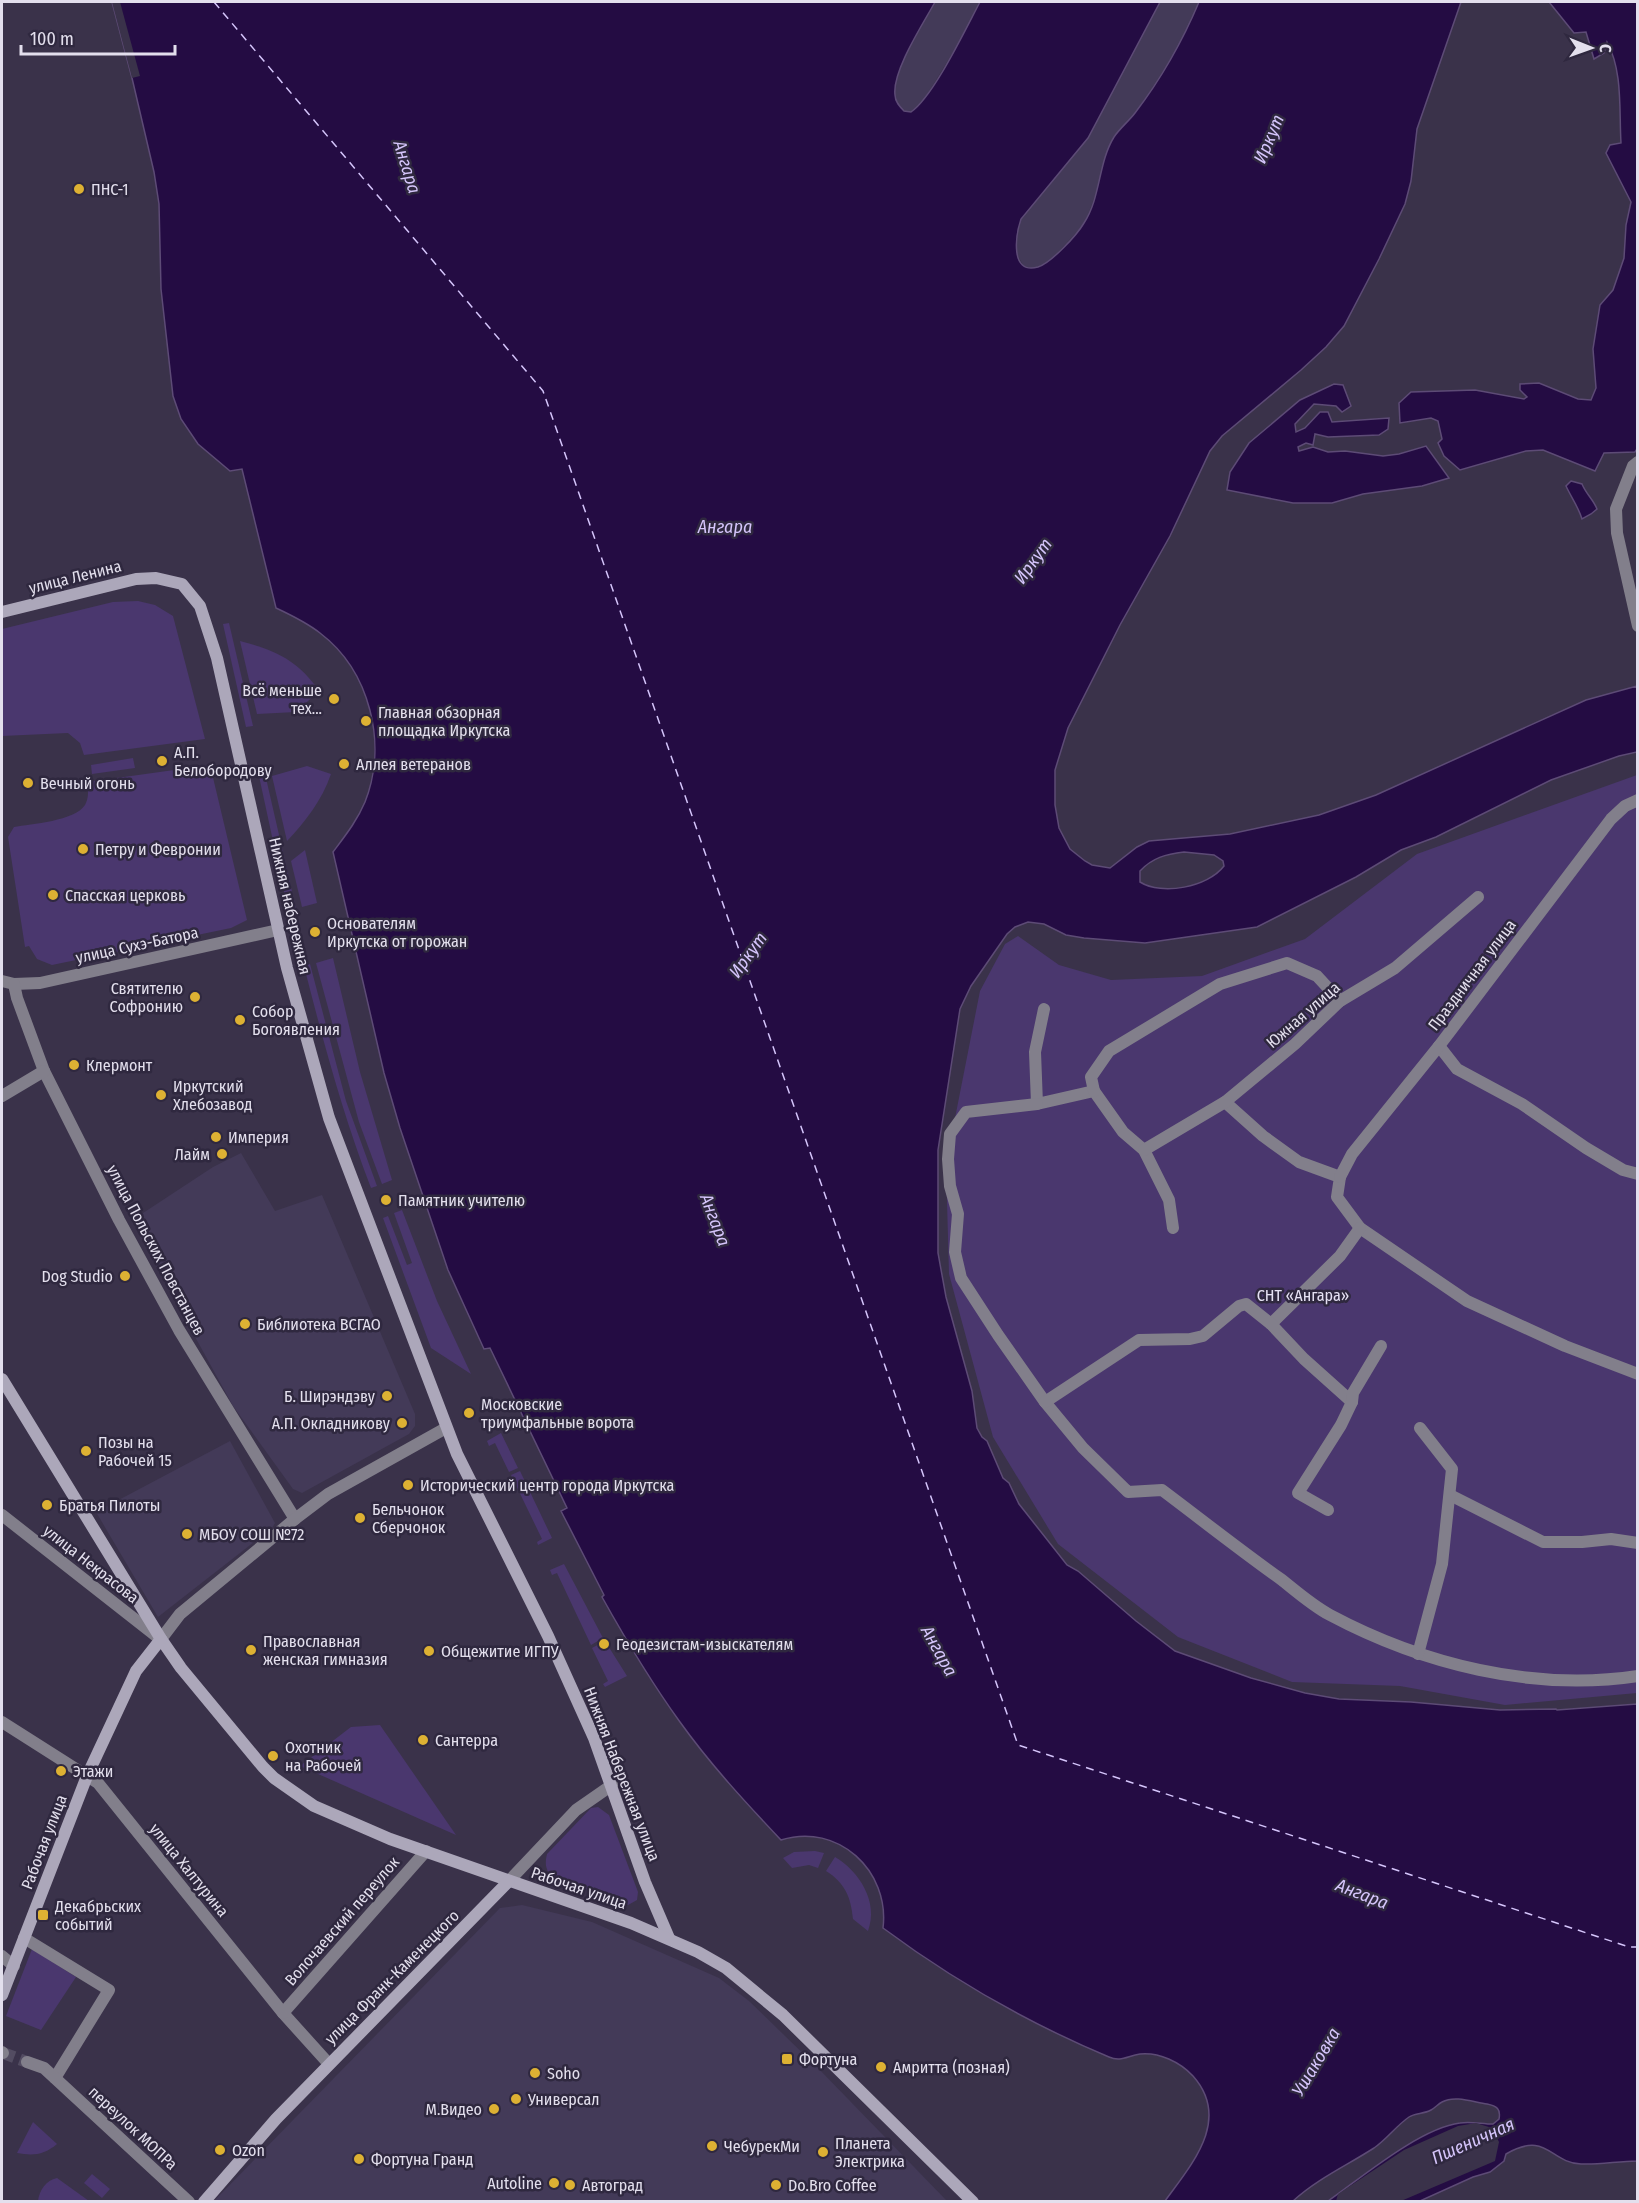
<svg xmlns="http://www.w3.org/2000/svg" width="1639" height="2203" font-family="'Fira Sans Condensed',sans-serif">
<rect width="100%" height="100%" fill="#3a324a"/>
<g fill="#433a58">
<polygon points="935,2 980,2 961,39 925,98 911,112 904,111 899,106 894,94 899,68"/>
<polygon points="1160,2 1199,2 1186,35 1136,113 1114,136 1103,164 1101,179 1085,223 1049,262 1038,267 1029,268 1023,265 1016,252 1017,231 1021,219 1088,138"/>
<polygon points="241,1153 275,1211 322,1195 415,1414 415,1426 409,1434 302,1493 293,1489 233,1406 137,1231 140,1215 213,1167"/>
<polygon points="230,1441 275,1523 272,1528 158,1617 96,1512"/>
<polygon points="522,1905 592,1922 719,1978 749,2001 817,2067 947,2201 214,2201 500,1908"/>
</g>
<g fill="#4a376e">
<polygon points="138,601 155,605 173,616 205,739 84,755 80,743 68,733 2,736 2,629 113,602"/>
<polygon points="229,623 253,726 246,727 223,624"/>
<path d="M240 641C275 650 298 660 319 691L296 712 257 714Z"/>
<polygon points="133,758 135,768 92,774 91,765"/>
<path d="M210 765 247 920 231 928 52 965 37 959 29 946 25 947 8 837 14 827C31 824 75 821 85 805 89 798 88 791 88 782Z"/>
<polygon points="263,765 296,909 290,910 297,937 286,901 257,767"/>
<path d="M307 766 331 774C322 800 306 821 287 841L272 776Z"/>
<polygon points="1637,775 1637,1693 1505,1705 1400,1686 1292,1682 1178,1637 1058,1544 993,1437 949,1274 946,1164 980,991 1005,944 1018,936 1059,965 1111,980 1202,976 1305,939 1417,854"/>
<polygon points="305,850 317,903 302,907 291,861"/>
<polygon points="333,958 360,1072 392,1180 382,1184 359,1122 316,963"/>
<path d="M310 964 346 1101 377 1186 371 1188C343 1115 323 1041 304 966Z"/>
<polygon points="402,1210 437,1301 471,1374 431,1348 383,1218 388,1216 407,1265 412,1263 394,1213"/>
<polygon points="501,1433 518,1468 509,1472 495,1443 489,1446 487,1441"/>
<polygon points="520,1471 552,1538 538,1545 537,1542 542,1539 511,1475"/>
<polygon points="564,1564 603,1638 591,1645 557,1573 552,1575 550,1570"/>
<polygon points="605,1641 627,1676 605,1687 603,1684 608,1681 592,1648"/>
<polygon points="380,1725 456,1835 300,1766 351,1727"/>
<path d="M598 1807 609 1815 638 1892 637 1900 628 1905 551 1876C545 1869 545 1862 547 1854L591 1808Z"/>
<polygon points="815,1851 824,1853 818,1868 809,1865 792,1868 783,1858 794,1852"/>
<path d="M835 1857C859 1871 879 1902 868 1931L853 1919C851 1897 845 1883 826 1871Z"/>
<polygon points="32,1949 76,1977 41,2030 6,2016"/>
<path d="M33 2122 57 2144C44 2155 33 2156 17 2153Z"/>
<polygon points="92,2174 110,2189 102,2198 84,2183"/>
<path d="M57 2178 89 2201H38C39 2191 46 2180 57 2178Z"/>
</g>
<g fill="#240c43" stroke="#5d4b76" stroke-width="1.5" fill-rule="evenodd">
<path d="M112 2H935C923 24 892 71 895 95 895 102 900 107 904 111L911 112C934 96 966 28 980 2H1160L1088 138 1021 219C1016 234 1009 275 1038 267 1051 263 1077 235 1084 223 1101 197 1098 163 1114 137 1120 128 1129 121 1135 113 1161 79 1183 40 1199 2H1461L1417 129 1411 181 1405 204 1379 259 1344 326 1326 347 1301 370 1222 436 1210 451 1170 536 1120 625 1068 728 1055 770V805L1059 828 1070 849 1085 861 1092 865 1110 868 1137 847 1149 841 1230 834 1319 815 1376 795 1586 700 1637 686V752L1619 756 1551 780 1436 837 1401 850 1356 877 1257 927 1145 943 1084 938 1066 935 1044 924 1028 922 1015 927 1007 934 971 986 960 1009 938 1150V1253L946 1297 972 1391 977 1428 982 1437 987 1441 1003 1478 1009 1483 1019 1504 1067 1565 1078 1571 1136 1621 1175 1651 1251 1678 1305 1693 1339 1699 1411 1702 1500 1710 1556 1709 1557 1710 1637 1704V2161C1619 2161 1599 2165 1581 2164 1550 2163 1547 2130 1506 2154L1504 2161 1490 2172 1473 2177 1420 2201H1328C1361 2178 1420 2128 1460 2123 1470 2121 1482 2124 1493 2124L1499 2119C1501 2109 1497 2106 1487 2104 1473 2102 1455 2095 1442 2102 1438 2104 1435 2108 1431 2110 1424 2114 1415 2113 1409 2117 1396 2126 1387 2139 1374 2148 1346 2166 1317 2179 1293 2201H1165C1191 2165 1232 2120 1193 2076 1180 2062 1159 2052 1140 2054 1127 2056 1121 2062 1109 2057 1028 2023 953 1980 883 1928 890 1871 838 1822 781 1840 746 1803 710 1764 680 1722 651 1682 626 1640 602 1597L604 1595 561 1511 567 1508 490 1348 484 1349 448 1270 400 1128 384 1073 333 852C345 836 357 821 365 802 388 744 370 671 320 633 306 622 291 615 276 608L242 469 230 471 198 444 181 419 173 396 161 289 159 204 154 172 132 78ZM1184 852 1214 855 1223 861 1224 866C1208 887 1162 896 1140 882V871C1152 858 1166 854 1184 852Z"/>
<path d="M1549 2H1637V449L1635 452 1604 453 1595 471 1543 450 1526 451 1460 470 1444 456 1438 443 1442 439 1438 421 1431 418 1400 423 1399 403 1411 392 1475 390 1524 399 1527 397 1520 390V384L1539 383 1578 399 1591 400 1596 388 1593 349 1600 305 1613 290 1624 258 1626 225 1631 202 1606 153 1610 145 1621 143C1619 110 1623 71 1607 42L1604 53 1594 59 1586 32 1574 33Z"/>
<polygon points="1334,384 1343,385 1351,406 1342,412 1336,406 1314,404 1295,424 1296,432 1305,428 1320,412 1328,412 1332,422 1389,418 1388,429 1379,435 1328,437 1315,434 1313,445 1306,443 1298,447 1299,451 1313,447 1328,452 1345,451 1383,456 1399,454 1426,446 1449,478 1422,486 1363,494 1332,503 1293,503 1227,490 1230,472 1249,443 1300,400"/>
<path d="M1571 481 1582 484C1586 494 1593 499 1597 509L1591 514 1582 519C1578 506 1571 497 1566 486Z"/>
</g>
<g fill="#3a324a">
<polygon points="112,2 120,2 140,76 132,78"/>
<polygon points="1476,2123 1492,2128 1499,2142 1495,2161 1401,2201 1336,2201 1338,2194 1404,2150 1458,2126"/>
</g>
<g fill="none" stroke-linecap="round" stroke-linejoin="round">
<polyline stroke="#d5c5fb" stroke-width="1.5" stroke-dasharray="8 6" stroke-linecap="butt" points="214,2 543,391 1018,1745 1629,1947 1638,1947"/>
<polyline stroke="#534c62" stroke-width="12" stroke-dasharray="12 6" stroke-linecap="butt" points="3,2053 27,2062"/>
<g stroke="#827f8b" stroke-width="12">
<polyline points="1638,462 1633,466 1616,509 1617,533 1638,626"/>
<polyline points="2,981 14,984 40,983 278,930"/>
<polyline points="14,984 17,998 44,1071 119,1220 179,1330 295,1519"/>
<polyline points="1044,1009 1035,1052 1037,1104 1094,1091 1123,1132 1144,1150 1169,1200 1173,1228"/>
<polyline points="1439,1046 1457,1069 1522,1104 1586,1148 1623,1170 1638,1174"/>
<polyline points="1094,1091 1091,1077 1109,1051 1220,984 1287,963 1317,976 1340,1001"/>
<polyline points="2,1096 44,1071"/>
<polyline points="1225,1102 1263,1136 1299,1162 1340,1177 1337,1197 1360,1228 1467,1301 1565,1346 1638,1374"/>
<path d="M1037 1104 966 1112 950 1134 948 1159 950 1186 958 1214 955 1252 961 1278 998 1335 1045 1402 1083 1448 1128 1492 1162 1490C1202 1520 1241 1551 1282 1580 1297 1592 1313 1606 1330 1615 1422 1664 1533 1692 1638 1676"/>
<polyline points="1144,1150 1225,1102 1295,1044 1340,1001 1395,968 1478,897"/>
<polyline points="1340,1177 1352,1154 1439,1046 1611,819 1625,806 1638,800"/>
<polyline points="1271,1324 1340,1256 1360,1228"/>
<polyline points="1045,1402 1139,1340 1190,1339 1203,1336 1239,1306 1246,1304 1271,1324 1304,1359 1352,1402"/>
<polyline points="1450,1495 1543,1542 1582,1542 1611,1539 1638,1543"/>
<polyline points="1328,1510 1298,1493 1341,1425 1352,1402 1353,1393 1381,1346"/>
<polyline points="2,1515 160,1639"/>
<polyline points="1418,1654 1442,1564 1452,1469 1420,1428"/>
<polyline points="2,1722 98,1783 283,2013 329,2064"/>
<polyline points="509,1881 576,1810 612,1785"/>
<polyline points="24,1938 109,1990 55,2078"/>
<polyline points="283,2013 426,1851"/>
<polyline points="2,2052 3,2053"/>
<polyline points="27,2062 44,2068 189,2202"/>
</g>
<g stroke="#827f8b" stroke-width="12">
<polyline points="161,1639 180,1614 295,1519 328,1494 446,1428"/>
<polyline points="2,1956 14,1966"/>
</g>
<g stroke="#aca7ba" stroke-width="12">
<polyline points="2,612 136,579 156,578 182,584 200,606 217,658 287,968 329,1118 457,1454 548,1636 594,1738 645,1882 669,1938"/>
<polyline points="2,1379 161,1639 181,1668 263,1767 274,1778 314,1806 390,1839 631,1923 698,1952 726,1968 783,2015 973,2202"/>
<polyline points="2,1995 87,1776 136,1671 161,1639"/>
<polyline points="204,2202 276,2119 509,1881"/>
</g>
</g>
<g fill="#ddb133" stroke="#2f283f" stroke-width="2">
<circle cx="79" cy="189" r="6"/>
<circle cx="334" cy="699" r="6"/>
<circle cx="366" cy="721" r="6"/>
<circle cx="162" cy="761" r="6"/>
<circle cx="344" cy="764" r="6"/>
<circle cx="28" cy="783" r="6"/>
<circle cx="83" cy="849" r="6"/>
<circle cx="53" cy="895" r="6"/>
<circle cx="315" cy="932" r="6"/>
<circle cx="195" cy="997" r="6"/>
<circle cx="240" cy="1020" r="6"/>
<circle cx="74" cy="1065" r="6"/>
<circle cx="161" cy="1095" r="6"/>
<circle cx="216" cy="1137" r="6"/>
<circle cx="222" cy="1154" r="6"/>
<circle cx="386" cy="1200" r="6"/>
<circle cx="125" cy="1276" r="6"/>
<circle cx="245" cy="1324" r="6"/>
<circle cx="387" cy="1396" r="6"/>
<circle cx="469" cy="1413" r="6"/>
<circle cx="402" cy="1423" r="6"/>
<circle cx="86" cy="1451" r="6"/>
<circle cx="408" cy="1485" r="6"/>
<circle cx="47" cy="1505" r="6"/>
<circle cx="360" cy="1518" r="6"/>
<circle cx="187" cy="1534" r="6"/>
<circle cx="604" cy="1644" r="6"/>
<circle cx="251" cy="1650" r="6"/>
<circle cx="429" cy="1651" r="6"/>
<circle cx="423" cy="1740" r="6"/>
<circle cx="273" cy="1756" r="6"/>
<circle cx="61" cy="1771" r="6"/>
<rect x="37" y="1909" width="12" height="12" rx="3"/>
<rect x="781" y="2053" width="12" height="12" rx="3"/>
<circle cx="881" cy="2067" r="6"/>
<circle cx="535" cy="2073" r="6"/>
<circle cx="516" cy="2099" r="6"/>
<circle cx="494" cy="2109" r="6"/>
<circle cx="712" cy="2146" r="6"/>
<circle cx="220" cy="2150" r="6"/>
<circle cx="823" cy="2152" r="6"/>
<circle cx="359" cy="2159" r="6"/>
<circle cx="554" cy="2183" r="6"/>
<circle cx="570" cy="2185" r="6"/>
<circle cx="776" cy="2185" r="6"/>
</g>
<g text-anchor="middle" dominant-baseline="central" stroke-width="5" stroke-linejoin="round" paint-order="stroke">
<g font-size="16" fill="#e3dfed" stroke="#2f283f" text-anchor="start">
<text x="91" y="189">ПНС-1</text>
<text x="322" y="690" text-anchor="end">Всё меньше<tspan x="322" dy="18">тех...</tspan></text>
<text x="378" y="712">Главная обзорная<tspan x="378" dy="18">площадка Иркутска</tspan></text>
<text x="174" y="752">А.П.<tspan x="174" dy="18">Белобородову</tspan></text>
<text x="356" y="764">Аллея ветеранов</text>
<text x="40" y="783">Вечный огонь</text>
<text x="95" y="849">Петру и Февронии</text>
<text x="65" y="895">Спасская церковь</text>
<text x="327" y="923">Основателям<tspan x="327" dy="18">Иркутска от горожан</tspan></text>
<text x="183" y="988" text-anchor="end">Святителю<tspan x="183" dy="18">Софронию</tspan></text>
<text x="252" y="1011">Собор<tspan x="252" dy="18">Богоявления</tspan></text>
<text x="86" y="1065">Клермонт</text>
<text x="173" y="1086">Иркутский<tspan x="173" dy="18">Хлебозавод</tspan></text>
<text x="228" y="1137">Империя</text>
<text x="210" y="1154" text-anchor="end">Лайм</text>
<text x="398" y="1200">Памятник учителю</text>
<text x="113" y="1276" text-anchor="end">Dog Studio</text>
<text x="257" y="1324">Библиотека ВСГАО</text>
<text x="375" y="1396" text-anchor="end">Б. Ширэндэву</text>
<text x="481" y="1404">Московские<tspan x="481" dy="18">триумфальные ворота</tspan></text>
<text x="390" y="1423" text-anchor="end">А.П. Окладникову</text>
<text x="98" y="1442">Позы на<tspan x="98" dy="18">Рабочей 15</tspan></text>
<text x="420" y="1485">Исторический центр города Иркутска</text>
<text x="59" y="1505">Братья Пилоты</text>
<text x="372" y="1509">Бельчонок<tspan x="372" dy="18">Сберчонок</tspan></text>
<text x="199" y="1534">МБОУ СОШ №72</text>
<text x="263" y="1641">Православная<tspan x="263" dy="18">женская гимназия</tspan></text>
<text x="616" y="1644">Геодезистам-изыскателям</text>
<text x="441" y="1651">Общежитие ИГПУ</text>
<text x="435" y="1740">Сантерра</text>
<text x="285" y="1747">Охотник<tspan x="285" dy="18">на Рабочей</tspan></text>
<text x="73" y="1771">Этажи</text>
<text x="55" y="1906">Декабрьских<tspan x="55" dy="18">событий</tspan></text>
<text x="799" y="2059">Фортуна</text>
<text x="893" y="2067">Амритта (позная)</text>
<text x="547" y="2073">Soho</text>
<text x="528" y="2099">Универсал</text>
<text x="482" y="2109" text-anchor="end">М.Видео</text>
<text x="835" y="2143">Планета<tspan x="835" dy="18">Электрика</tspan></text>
<text x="724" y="2146">ЧебурекМи</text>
<text x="232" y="2150">Ozon</text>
<text x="371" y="2159">Фортуна Гранд</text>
<text x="542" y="2183" text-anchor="end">Autoline</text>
<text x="582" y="2185">Автоград</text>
<text x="788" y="2185">Do.Bro Coffee</text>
</g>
<g font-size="16" fill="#e3dfed" stroke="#2f283f">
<text transform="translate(75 577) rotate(-14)">улица Ленина</text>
<text transform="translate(290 906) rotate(77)">Нижняя набережная</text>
<text transform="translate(137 945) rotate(-12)">улица Сухэ-Батора</text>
<text transform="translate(1472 975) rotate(-53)">Праздничная улица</text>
<text transform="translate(1303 1015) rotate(-41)">Южная улица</text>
<text transform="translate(156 1250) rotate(62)">улица Польских Повстанцев</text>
<text transform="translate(91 1564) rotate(38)">улица Некрасова</text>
<text transform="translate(622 1774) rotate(69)">Нижняя Набережная улица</text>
<text transform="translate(44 1842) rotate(-69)">Рабочая улица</text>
<text transform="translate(189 1870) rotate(51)">улица Халтурина</text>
<text transform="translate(579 1888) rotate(19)">Рабочая улица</text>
<text transform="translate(342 1921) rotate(-49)">Волочаевский переулок</text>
<text transform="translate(392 1977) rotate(-45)">улица Франк-Каменецкого</text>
<text transform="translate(133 2128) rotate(43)">переулок МОПРа</text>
</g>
<g font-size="16" fill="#e6e1f4" stroke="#2f283f">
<text x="1303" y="1295">СНТ «Ангара»</text>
</g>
<g font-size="18" font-style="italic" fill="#d5c5fb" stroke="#2f283f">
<text transform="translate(1269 139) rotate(-67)">Иркут</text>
<text transform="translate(407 167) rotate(73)">Ангара</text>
<text x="725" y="527">Ангара</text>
<text transform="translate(1033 561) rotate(-54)">Иркут</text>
<text transform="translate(748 955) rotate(-54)">Иркут</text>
<text transform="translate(715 1220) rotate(69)">Ангара</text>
<text transform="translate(939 1651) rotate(61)">Ангара</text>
<text transform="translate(1362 1894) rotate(21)">Ангара</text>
<text transform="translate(1316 2062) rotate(-59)">Ушаковка</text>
<text transform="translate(1473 2141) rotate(-24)">Пшеничная</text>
</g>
</g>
<rect width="1639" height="2203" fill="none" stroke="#e3dfed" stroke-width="6"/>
<g transform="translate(1591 48) rotate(91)" stroke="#2f283f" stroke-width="4.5" paint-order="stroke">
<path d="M0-4.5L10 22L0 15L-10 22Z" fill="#e3dfed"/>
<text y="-9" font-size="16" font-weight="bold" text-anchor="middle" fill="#e3dfed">С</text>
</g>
<path d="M21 45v9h154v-9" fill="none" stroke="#e3dfed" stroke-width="3"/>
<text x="30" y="45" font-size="18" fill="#e3dfed" stroke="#2f283f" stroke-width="4.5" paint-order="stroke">100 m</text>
</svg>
